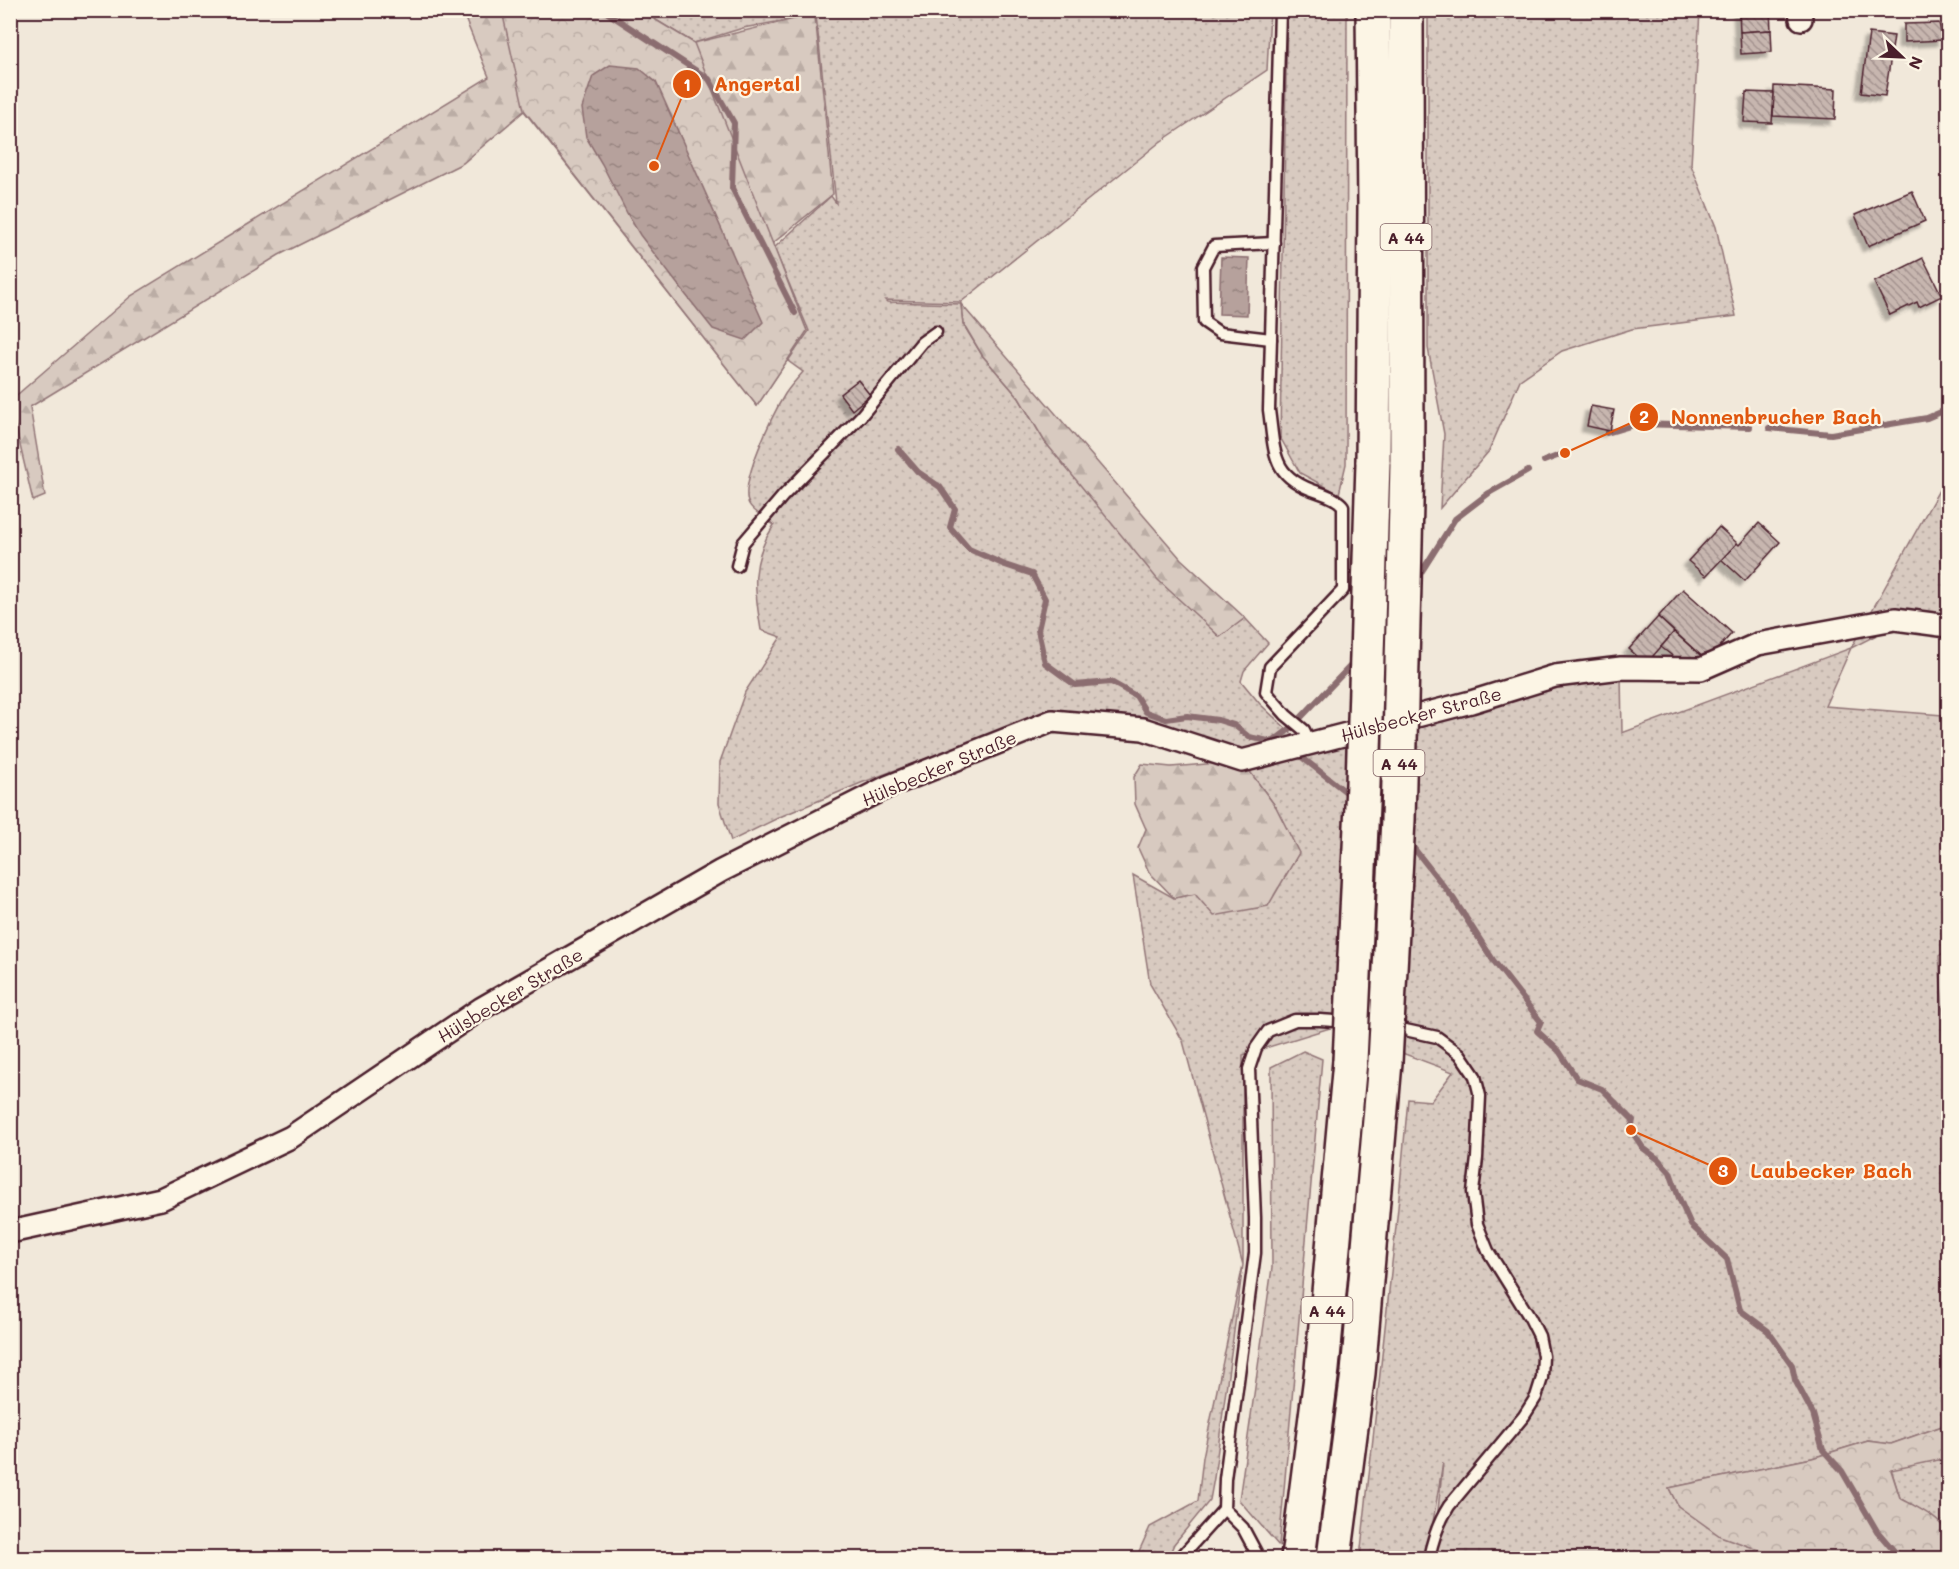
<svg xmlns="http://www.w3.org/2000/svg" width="1959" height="1569" font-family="Mali,sans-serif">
<defs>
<pattern id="grass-dots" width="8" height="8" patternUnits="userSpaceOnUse" patternTransform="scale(1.5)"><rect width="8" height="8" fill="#d8cac0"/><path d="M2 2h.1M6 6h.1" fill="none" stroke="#bbada5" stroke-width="1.8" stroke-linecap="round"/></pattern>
<pattern id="forest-firs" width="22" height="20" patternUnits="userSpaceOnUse" patternTransform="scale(1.5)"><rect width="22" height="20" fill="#d8cac0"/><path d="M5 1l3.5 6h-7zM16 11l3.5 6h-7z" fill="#bbada5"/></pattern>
<pattern id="park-crowns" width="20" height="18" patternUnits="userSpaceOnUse" patternTransform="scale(1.5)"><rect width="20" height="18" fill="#d8cac0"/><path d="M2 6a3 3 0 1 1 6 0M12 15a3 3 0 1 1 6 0" fill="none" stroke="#bbada5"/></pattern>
<pattern id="water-ripples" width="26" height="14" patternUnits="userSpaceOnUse" patternTransform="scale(1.5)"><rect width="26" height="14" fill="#b6a19c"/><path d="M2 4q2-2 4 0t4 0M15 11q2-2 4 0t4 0" fill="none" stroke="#96837f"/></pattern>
<pattern id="building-back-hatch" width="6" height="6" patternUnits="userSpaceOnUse" patternTransform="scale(1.5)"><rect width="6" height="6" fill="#c7b6af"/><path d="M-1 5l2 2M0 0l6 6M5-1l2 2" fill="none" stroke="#a4938f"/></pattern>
<filter id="shadow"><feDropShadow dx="-5.5" dy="5.5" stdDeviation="1.5" flood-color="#0004"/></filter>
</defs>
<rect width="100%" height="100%" fill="#f1e8da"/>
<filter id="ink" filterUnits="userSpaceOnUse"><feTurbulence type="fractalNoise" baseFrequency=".0167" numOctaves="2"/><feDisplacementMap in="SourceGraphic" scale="12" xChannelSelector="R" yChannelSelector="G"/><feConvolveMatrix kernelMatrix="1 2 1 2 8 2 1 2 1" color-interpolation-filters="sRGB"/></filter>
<g filter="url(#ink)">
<g fill="url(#grass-dots)" stroke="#917476" stroke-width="1.5">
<path d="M641 11H1270L1267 70 1160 142 961 302 885 300 887 302 961 304 963 324 982 355 1019 398 1045 442 1219 637 1245 618 1268 643 1244 671 1241 681 1260 704 1293 735 1285 740 1241 752 1045 714 861 783 782 816 731 841 719 803 720 762 745 692 781 637 761 630C754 589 750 561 774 525 767 519 753 512 749 504 738 485 774 412 785 394 790 386 797 379 803 372L788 361 809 331 774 248 831 196 836 203 816 15 743 28 694 43Z"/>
<polygon points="1287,11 1347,11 1346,464 1339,494 1300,473 1280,437"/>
<polygon points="1428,11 1700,11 1691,165 1716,227 1736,316 1632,329 1562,351 1520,380 1489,451 1440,508 1444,434 1428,348"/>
<polygon points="1948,474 1948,629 1896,625 1851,648 1825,706 1943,715 1948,703 1948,950 1939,956 1948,1083 1948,1424 1891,1444 1868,1441 1812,1458 1669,1488 1678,1506 1776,1558 1433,1558 1443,1462 1427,1558 1360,1558 1398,1208 1408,1099 1431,1101 1453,1072 1333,1027 1243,1055 1243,1265 1214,1478 1210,1500 1174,1544 1168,1558 1136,1558 1150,1527 1198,1501 1203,1457 1243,1265 1183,1041 1150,984 1133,875 1174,898 1195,894 1276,807 1242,761 1559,680 1621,674 1622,733 1851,648"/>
<polygon points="1303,1051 1322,1059 1279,1546 1239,1500 1272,1268 1271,1067"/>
<path d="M1948 1458V1536C1938 1517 1918 1508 1900 1498L1891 1469Z"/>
</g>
<g fill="url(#forest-firs)" stroke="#917476" stroke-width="1.5">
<polygon points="462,11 639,11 694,43 815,14 833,194 772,244 807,331 757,406 524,111 463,163 279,255 30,407 45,496 33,501 11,407 10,404 18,394 131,296 489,77"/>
<polygon points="961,304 1181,559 1245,618 1220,637 1158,580 1045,442 1019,398 982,355 963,323"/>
<polygon points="1242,761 1276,807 1299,853 1268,906 1214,916 1195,894 1174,898 1149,872 1138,848 1146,829 1135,804 1134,777 1142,764 1171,767"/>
</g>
<g fill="url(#park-crowns)" stroke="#917476" stroke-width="1.5">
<polygon points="502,11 641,11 694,43 807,331 757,406 524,110"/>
<path d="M1948 1424V1458L1891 1470 1900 1498C1914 1506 1942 1518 1948 1535 1950 1542 1949 1551 1948 1558H1776L1773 1555 1720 1536 1678 1506 1669 1488 1812 1458 1868 1441 1891 1444Z"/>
</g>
<g fill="url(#water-ripples)" stroke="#8b6d6f" stroke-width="1.5">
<polygon points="610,65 639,68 656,82 763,322 745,340 713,329 682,290 640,235 628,215 602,164 586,137 582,108 593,76"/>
<polygon points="1221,257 1249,258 1247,315 1219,314"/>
</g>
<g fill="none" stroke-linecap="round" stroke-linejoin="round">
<g stroke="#8b6d6f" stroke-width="6">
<polyline points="603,10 709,79 734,123 732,188 795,313"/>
<polyline points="1769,428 1831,434 1927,418 1948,409"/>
<polyline points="1607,433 1637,424 1750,427"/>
<polyline points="898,449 918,472 940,487 955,509 950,527 969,549 1005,565 1032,574 1045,599 1038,630 1045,663 1075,685 1111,682 1136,696 1146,712 1166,719 1187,716 1218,720 1234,725 1249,737 1279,743"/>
<polyline points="1544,461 1565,453"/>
<polyline points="1417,579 1455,519 1489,493 1528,471"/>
<polyline points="1274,741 1291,728 1355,661"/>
<polyline points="1299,755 1351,796"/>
<polyline points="1409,842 1453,898 1493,960 1541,1022 1537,1031 1559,1051 1577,1079 1602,1089 1633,1120 1631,1130 1643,1148 1658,1159 1670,1172 1679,1198 1691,1225 1727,1259 1740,1310 1768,1331 1792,1365 1795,1380 1813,1414 1823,1450 1842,1471 1877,1531 1900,1558"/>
</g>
</g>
<g fill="url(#building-back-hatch)" stroke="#4a1f2b" stroke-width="1.5" filter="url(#shadow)">
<polygon points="1739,10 1770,10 1771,30 1740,32"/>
<polygon points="1939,23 1943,40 1904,42 1904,24"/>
<polygon points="1771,30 1772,52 1741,54 1740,32"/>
<polygon points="1869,33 1894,36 1885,96 1861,93"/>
<polygon points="1774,86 1836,89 1835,119 1773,116"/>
<polygon points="1746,92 1774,93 1772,123 1744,122"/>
<polygon points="1912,191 1925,221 1868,246 1855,215"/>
<polygon points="1923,258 1942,296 1919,307 1917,302 1890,315 1874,282"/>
<polygon points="858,380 870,395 852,410 840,394"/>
<polygon points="1591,406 1614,410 1610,431 1587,426"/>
<polygon points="1759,523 1780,542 1745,581 1721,559 1737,543 1739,545"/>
<polygon points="1719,527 1737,543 1706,576 1688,561"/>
<polygon points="1683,589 1732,633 1707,661 1658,617"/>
<polygon points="1658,617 1674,632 1646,664 1629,649"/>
<polygon points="1674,632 1707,661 1684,665 1661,647"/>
</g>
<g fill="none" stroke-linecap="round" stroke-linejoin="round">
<g stroke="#4a1f2b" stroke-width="15">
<g id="lane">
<path d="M1280 10 1269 410C1275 453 1271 477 1318 492 1327 495 1338 499 1343 506V590L1270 667 1266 692 1286 715 1304 730 1311 744"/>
<polyline points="1271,339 1220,333 1204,322 1203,267 1214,246 1274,243"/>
<polyline points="737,566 743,543 783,496 861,416 922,342 936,332"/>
<path d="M1224 1509 1225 1479 1255 1253V1218L1249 1069 1256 1048 1268 1031 1295 1020H1320L1378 1024 1437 1037 1460 1054 1475 1076 1480 1096 1477 1158 1473 1192 1477 1224 1488 1251 1530 1318 1539 1336 1543 1356 1542 1378 1536 1397 1524 1416 1449 1506C1438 1523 1433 1538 1429 1558"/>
<polyline points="1180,1558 1224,1509 1243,1528 1259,1558"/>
</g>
</g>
<g stroke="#4a1f2b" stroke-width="26">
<g id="street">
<polyline points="1800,10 1801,19"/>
<polyline points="10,1232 161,1199 291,1137 482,1008 721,871 887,787 1052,721 1143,729 1242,761 1471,702 1555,676 1621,668 1701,669 1758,644 1895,619 1948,626"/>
</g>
</g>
<g stroke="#4a1f2b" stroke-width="38">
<g id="highway">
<polyline points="1373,10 1375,206 1373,463"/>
<polyline points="1406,10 1407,464"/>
<polyline points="1298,1558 1322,1369 1350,1061"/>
<polyline points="1334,1558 1358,1373 1385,1062"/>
</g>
</g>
<use href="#lane" stroke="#fcf5e5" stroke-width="10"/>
<use href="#street" stroke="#fcf5e5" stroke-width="21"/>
<use href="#highway" stroke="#fcf5e5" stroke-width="33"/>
<g stroke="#4a1f2b" stroke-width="38" stroke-linecap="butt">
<g id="highway-bridge">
<polyline points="1350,1061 1363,784 1373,463"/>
<polyline points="1385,1062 1398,820 1407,464"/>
</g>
</g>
<use href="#highway-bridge" stroke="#fcf5e5" stroke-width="33"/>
</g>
</g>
<g text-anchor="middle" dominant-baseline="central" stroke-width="4.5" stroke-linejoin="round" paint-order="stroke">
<g fill="#fcf5e5" stroke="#7f5f63" stroke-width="1.5">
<rect x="1380.5" y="224" width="51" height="26" rx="4.5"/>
<rect x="1373.5" y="750" width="51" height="26" rx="4.5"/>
<rect x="1301.5" y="1297" width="51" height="26" rx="4.5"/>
</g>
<g font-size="16" font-weight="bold" fill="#4a1f2b">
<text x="1406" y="237">A 44</text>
<text x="1399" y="763">A 44</text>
<text x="1327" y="1310">A 44</text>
</g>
<g font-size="18" fill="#4a1f2b" stroke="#fcf5e5">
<text transform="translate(1421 714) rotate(-15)">Hülsbecker Straße</text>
<text transform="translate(939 768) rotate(-23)">Hülsbecker Straße</text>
<text transform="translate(510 995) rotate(-31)">Hülsbecker Straße</text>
</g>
</g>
<path fill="none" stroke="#e0560e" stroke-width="2" d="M654 166L687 84M1565 453L1644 417M1631 1130L1723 1171"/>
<g fill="#e0560e" stroke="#fcf5e5" stroke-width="2">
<circle cx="654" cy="166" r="6"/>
<circle cx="1565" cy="453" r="6"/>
<circle cx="1631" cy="1130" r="6"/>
<circle cx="687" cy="84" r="15"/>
<circle cx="1644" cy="417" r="15"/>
<circle cx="1723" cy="1171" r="15"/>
</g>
<g font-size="18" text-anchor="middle" font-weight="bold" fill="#fff">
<text x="687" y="91">1</text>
<text x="1644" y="423">2</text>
<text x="1723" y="1177">3</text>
</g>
<g font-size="20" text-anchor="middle" font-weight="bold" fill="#e0560e" stroke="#fcf5e5" stroke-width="4.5" stroke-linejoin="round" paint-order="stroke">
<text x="757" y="91">Angertal</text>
<text x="1776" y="424">Nonnenbrucher Bach</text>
<text x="1831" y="1178">Laubecker Bach</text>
</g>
<rect width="1959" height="1569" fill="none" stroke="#fcf5e5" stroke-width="36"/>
<rect x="18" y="18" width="1923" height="1533" fill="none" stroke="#4a1f2b" stroke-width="2" filter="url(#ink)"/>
<g transform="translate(1902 57) rotate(113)" stroke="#fcf5e5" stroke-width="4.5" paint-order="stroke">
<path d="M0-4.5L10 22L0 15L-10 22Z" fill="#4a1f2b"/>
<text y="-9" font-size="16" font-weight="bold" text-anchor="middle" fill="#4a1f2b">N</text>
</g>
</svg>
